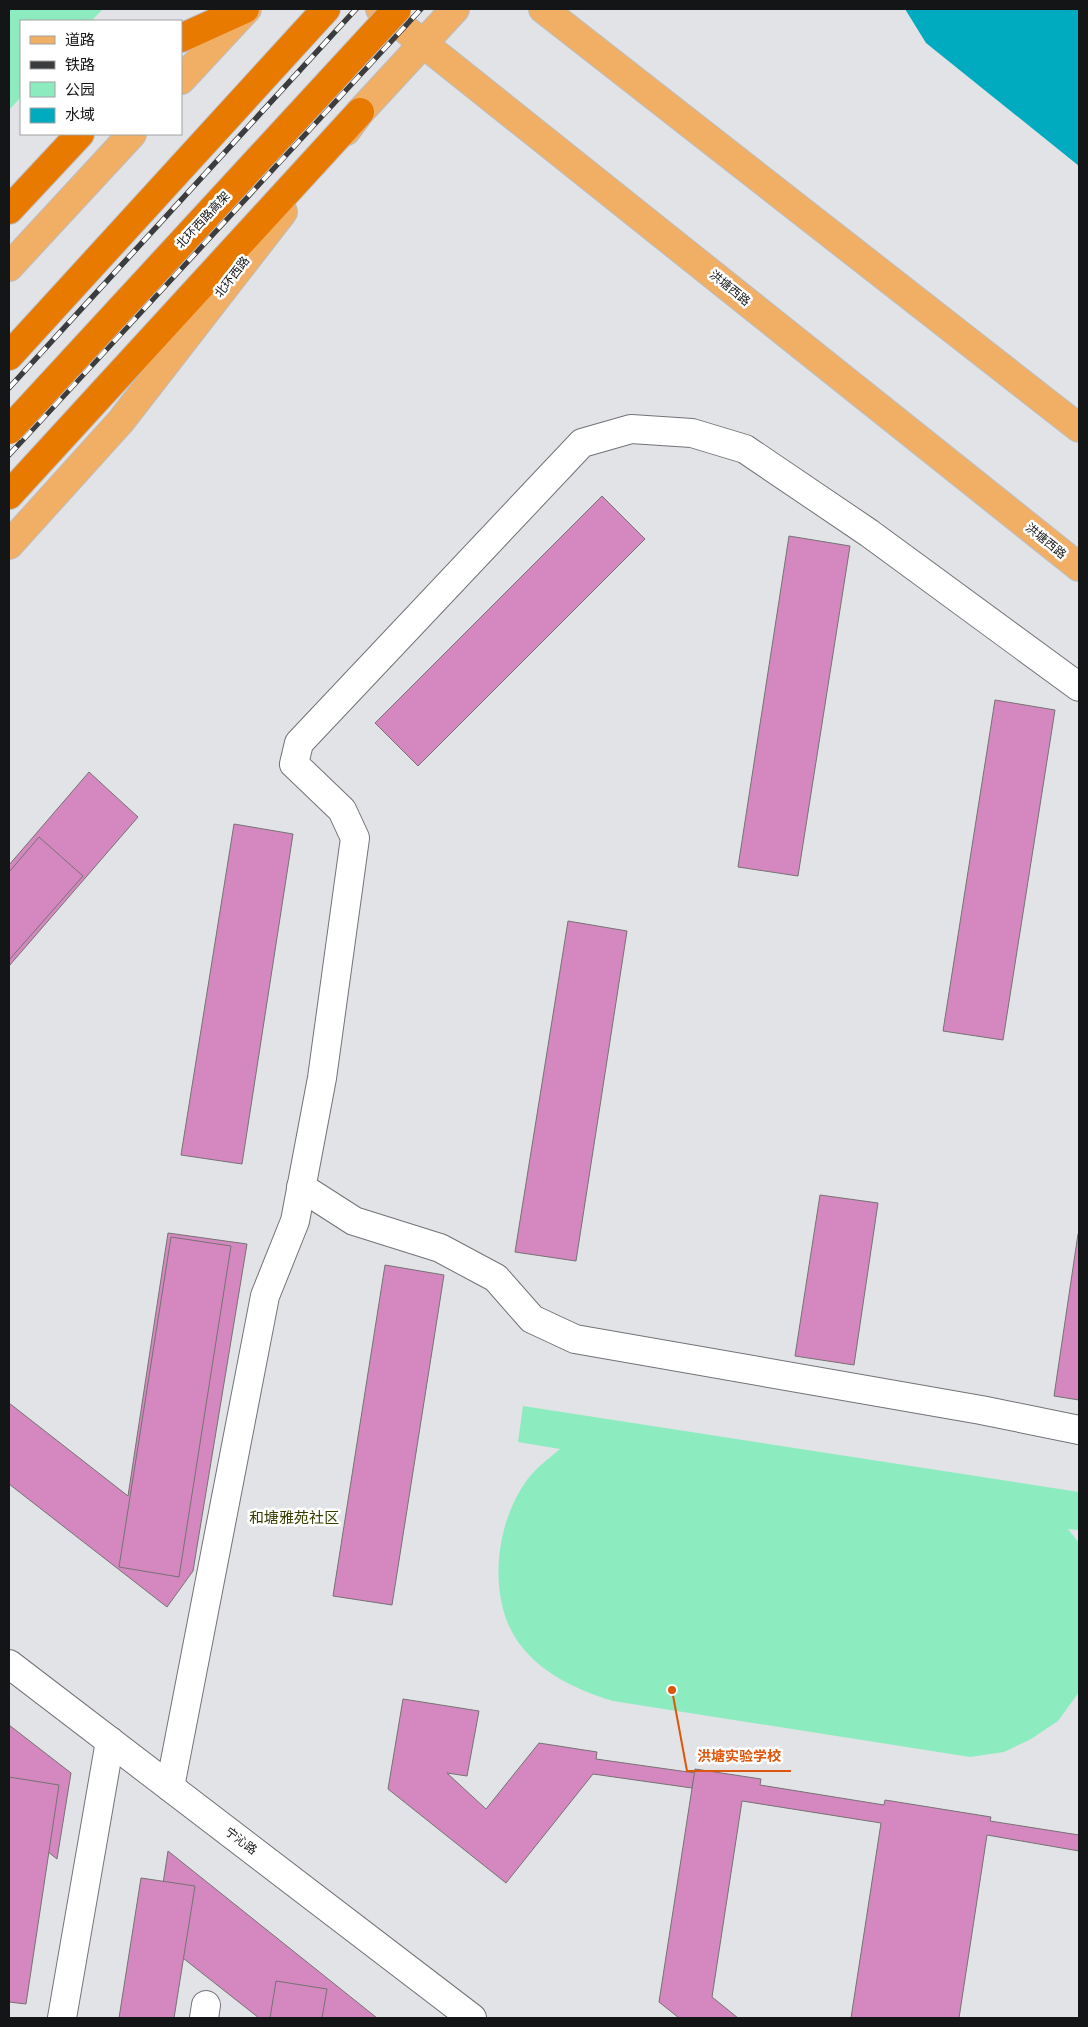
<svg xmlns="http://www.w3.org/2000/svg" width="1088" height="2027" font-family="'Fira Sans','Noto Sans SC',sans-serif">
<rect width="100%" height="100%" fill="#e2e3e6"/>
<g fill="#8cecc0">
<polygon points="9,9 103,9 91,21 21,21 21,97 9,110"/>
<path d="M523 1406 1079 1492V1530L1068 1529 1079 1543V1692L1058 1721 1031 1739 1004 1752 970 1757 613 1701C573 1689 529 1668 510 1628 489 1584 498 1519 527 1480 536 1468 548 1459 560 1449L518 1442Z"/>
</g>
<polygon fill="#00abc0" points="905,9 1079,9 1079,166 926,43"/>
<g fill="#d588bf" stroke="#757274">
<polygon points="602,496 645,539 418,766 375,723"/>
<polygon points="789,536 850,546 798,876 738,867"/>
<polygon points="995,700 1055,710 1003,1040 943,1031"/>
<polygon points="89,772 138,817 9,966 9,865"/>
<polygon points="234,824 293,834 242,1164 181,1155"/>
<polygon points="39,837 83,876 9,960 9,872"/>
<polygon points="568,921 627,931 576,1261 515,1252"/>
<polygon points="820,1195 878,1203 854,1365 795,1356"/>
<polygon points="168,1233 247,1244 193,1571 167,1607 9,1484 9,1403 128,1496"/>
<polygon points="1078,1234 1079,1235 1079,1400 1054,1396"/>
<polygon points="171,1237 231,1246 179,1577 119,1567"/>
<polygon points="385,1265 444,1275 392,1605 333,1596"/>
<polygon points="403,1699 479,1711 467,1776 447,1773 486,1809 539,1743 597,1752 596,1759 695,1773 692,1788 593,1774 506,1883 388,1789"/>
<polygon points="9,1725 71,1773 57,1859 9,1821"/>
<polygon points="695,1769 761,1779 760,1785 884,1805 885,1800 991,1817 990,1821 1079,1835 1079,1851 987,1835 959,2018 851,2018 881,1823 742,1801 712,1997 738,2018 679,2018 659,2002"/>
<polygon points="9,1777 59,1785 26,2004 9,2002"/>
<polygon points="168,1851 377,2018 259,2018 155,1936"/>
<polygon points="141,1878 195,1886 174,2018 119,2018"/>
<polygon points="276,1981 327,1989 322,2018 270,2018"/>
</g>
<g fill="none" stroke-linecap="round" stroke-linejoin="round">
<g stroke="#727376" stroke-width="30">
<g id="minor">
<polyline points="301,1187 354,1221 440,1248 496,1278 532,1319 575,1339 981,1410 1079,1430"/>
<polyline points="9,1664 472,2018"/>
<polyline points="170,1787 265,1296 295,1221 322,1078 355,838 342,810 294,764 299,743 582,443 631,429 692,433 745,449 869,533 1079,687"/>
<polyline points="62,2018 110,1741"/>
<polyline points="204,2018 206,2005"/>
</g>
</g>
<g stroke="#bdbdbe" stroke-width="30">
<g id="major">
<polyline points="380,9 1079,567"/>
<polyline points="543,9 1079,428"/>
<polyline points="181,80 247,9"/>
<polyline points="346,131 360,112 455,9"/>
<polyline points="9,267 132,134"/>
<polyline points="9,545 121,421 283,212"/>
</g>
</g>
<g stroke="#bdbdbe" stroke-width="30">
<g id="highway">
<polyline points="181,38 245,9"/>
<polyline points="9,210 80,134"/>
<polyline points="9,356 326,9"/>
<polyline points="9,495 360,112"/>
</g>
</g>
<use href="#minor" stroke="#fff" stroke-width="28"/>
<use href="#major" stroke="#f1af66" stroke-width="28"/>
<use href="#highway" stroke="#e87a00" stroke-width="28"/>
<g stroke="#3b3c3d" stroke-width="5.5">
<g id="rail">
<polyline points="9,388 356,9"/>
<polyline points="9,455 421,9"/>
</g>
</g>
<use href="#rail" stroke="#fff" stroke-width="4" stroke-dasharray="11" stroke-linecap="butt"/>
<g stroke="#bdbdbe" stroke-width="30" stroke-linecap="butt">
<polyline id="highway-bridge" points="9,430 397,9"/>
</g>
<use href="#highway-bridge" stroke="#e87a00" stroke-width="28"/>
</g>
<g text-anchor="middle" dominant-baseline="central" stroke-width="5" stroke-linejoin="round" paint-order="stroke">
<g font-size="12" fill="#141516" stroke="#fff">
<text transform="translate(203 220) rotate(-47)">北环西路高架</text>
<text transform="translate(232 277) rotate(-52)">北环西路</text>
<text transform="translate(730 288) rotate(39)">洪塘西路</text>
<text transform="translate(1046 541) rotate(39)">洪塘西路</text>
<text transform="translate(241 1841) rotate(37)">宁沁路</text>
</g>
<g font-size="15" fill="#383e00" stroke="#fff">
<text x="294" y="1518">和塘雅苑社区</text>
</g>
</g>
<path fill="none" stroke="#dd560c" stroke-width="2" d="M672 1690L687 1771H791"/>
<circle fill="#dd560c" stroke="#fff" stroke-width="2" cx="672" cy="1690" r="5"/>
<g font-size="14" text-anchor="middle" font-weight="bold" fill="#dd560c" stroke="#fff" stroke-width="5" stroke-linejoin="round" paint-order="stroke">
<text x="739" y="1761">洪塘实验学校</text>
</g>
<rect width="1088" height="2027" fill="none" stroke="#141516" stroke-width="20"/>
<rect x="20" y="20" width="162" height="115" fill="#ffffff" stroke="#a1a1a2"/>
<rect x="30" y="36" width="25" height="8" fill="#f1af66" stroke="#a1a1a2"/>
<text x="65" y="45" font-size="15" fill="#141516">道路</text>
<rect x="30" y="61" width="25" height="8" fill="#3b3c3d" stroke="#a1a1a2"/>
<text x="65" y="70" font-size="15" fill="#141516">铁路</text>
<rect x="30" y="82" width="25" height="15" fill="#8cecc0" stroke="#a1a1a2"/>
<text x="65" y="95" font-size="15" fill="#141516">公园</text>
<rect x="30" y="108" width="25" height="15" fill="#00abc0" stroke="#a1a1a2"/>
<text x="65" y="120" font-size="15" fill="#141516">水域</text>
</svg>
